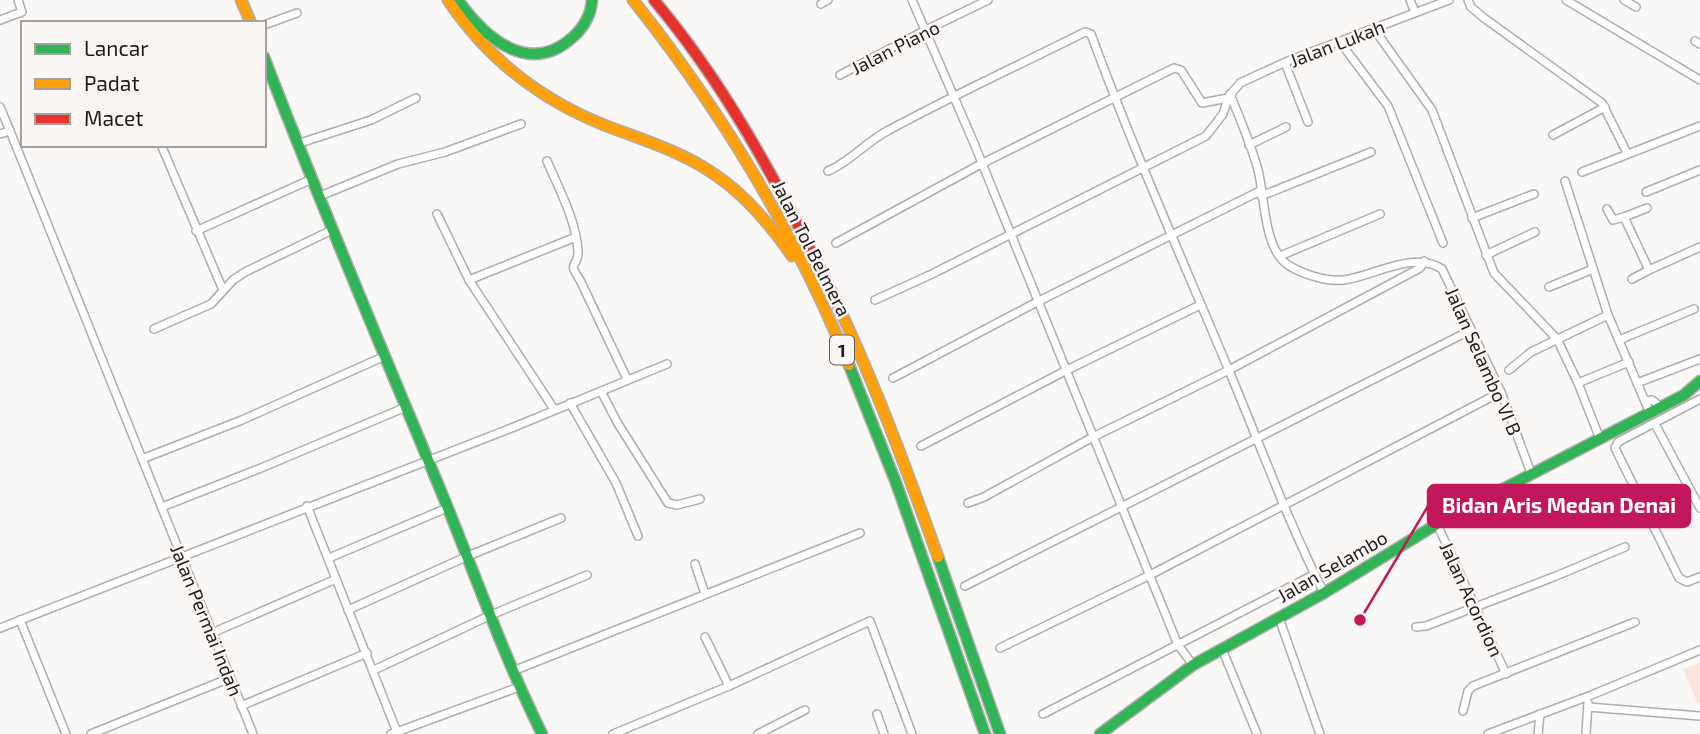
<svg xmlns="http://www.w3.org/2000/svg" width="1700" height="734" font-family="'Exo 2',sans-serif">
<rect width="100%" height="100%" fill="#faf8f6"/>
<polygon fill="#f9e5da" points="1700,663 1700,703 1698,704 1683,669"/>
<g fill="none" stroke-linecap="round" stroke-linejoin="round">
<g stroke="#afaeac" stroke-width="10">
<g id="street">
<polyline points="912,0 973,141 1178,645 1193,665"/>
<polyline points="1410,0 1415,12"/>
<polyline points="1468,0 1471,7 1484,18 1602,103 1627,153"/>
<polyline points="1566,0 1700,80"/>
<polyline points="1624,0 1636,7"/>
<polyline points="821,4 828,0"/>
<polyline points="0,20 22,12 18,0"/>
<polyline points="264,25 297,13"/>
<polyline points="1374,29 1432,110 1494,273 1557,339 1578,383 1600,439"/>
<polyline points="1695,41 1700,44"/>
<polyline points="1340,42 1388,106 1443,243"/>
<polyline points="1285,63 1308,122"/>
<polyline points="840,75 924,31 988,0"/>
<path d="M1230 94C1240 119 1251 144 1258 170 1265 196 1263 248 1288 265 1302 274 1327 282 1344 280 1374 276 1414 250 1442 269L1501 392 1531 473"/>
<polyline points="0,107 10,131"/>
<polyline points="0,134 10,131 253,734"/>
<polyline points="1553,135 1605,107"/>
<polyline points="297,144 371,120 416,98"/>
<polyline points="1249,145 1286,127"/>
<polyline points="162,147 223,290"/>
<path d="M547 161C559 189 576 220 578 251 579 268 566 260 580 280L627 379"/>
<path d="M828 171C850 162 867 141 889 130 952 96 1017 66 1081 34L1085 32 1091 34C1133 149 1183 261 1230 373 1261 447 1288 522 1324 593"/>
<polyline points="1582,172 1700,126"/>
<polyline points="1565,181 1608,315 1650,413"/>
<polyline points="1646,192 1700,170"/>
<polyline points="320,196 398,164 445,152 521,124"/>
<polyline points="1261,196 1371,152"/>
<polyline points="1647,208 1624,217 1649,270 1700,247"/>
<polyline points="1607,209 1613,220 1624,217"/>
<polyline points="437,214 469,280 554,409"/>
<polyline points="1472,218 1534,194"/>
<polyline points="196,231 312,179"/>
<polyline points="836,243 981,164 1174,68 1181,70 1202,103 1228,98"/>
<polyline points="1486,255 1535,232"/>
<polyline points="1280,256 1380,214"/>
<polyline points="1632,279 1649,270"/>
<polyline points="469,280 576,237"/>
<polyline points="1549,287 1593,269"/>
<polyline points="875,300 932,274 1206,136 1223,114 1228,98 1240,83 1288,61 1449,0"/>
<polyline points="154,329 211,304 233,280 245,272 334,229"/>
<polyline points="1619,340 1694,309"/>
<polyline points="1509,370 1531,352 1608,315"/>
<polyline points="893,378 1037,302 1260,191"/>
<polyline points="1578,383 1629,362"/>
<polyline points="1637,383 1700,359"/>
<polyline points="601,391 617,422 668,503 677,505 700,499"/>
<polyline points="1700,399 1618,442 1615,448 1679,578 1687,582 1700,577"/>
<polyline points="1645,401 1652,400 1661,407"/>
<polyline points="570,403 616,483 638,536"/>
<polyline points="1655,424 1700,508"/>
<polyline points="921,446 1067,370 1200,305"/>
<polyline points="142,459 242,420 385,356"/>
<polyline points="968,503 984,497 1093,437 1229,370 1420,268 1424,261"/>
<polyline points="307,506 397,732"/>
<polyline points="162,507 261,468 406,407"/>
<polyline points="1437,524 1506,674"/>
<polyline points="329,558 447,508"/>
<polyline points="695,564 705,594"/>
<polyline points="965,586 1471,330"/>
<polyline points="348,610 468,556 561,518"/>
<polyline points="1279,618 1320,734"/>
<polyline points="20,620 66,734"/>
<polyline points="1416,627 1426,626 1556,576 1625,547"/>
<polyline points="0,628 514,427 667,364"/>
<polyline points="212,633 336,579"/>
<polyline points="705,637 729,686"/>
<polyline points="1000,648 1150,575 1501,392"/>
<polyline points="1222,649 1257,734"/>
<polyline points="374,670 491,615 587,575"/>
<polyline points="513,671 860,533"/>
<polyline points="241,706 367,653"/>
<polyline points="1588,707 1700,716"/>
<polyline points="1463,711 1468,691 1473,686 1635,622"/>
<polyline points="877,714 884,734"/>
<polyline points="1043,714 1315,574"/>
<polyline points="91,734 230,678"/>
<polyline points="391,734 519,687"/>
<polyline points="613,734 729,686 870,621 912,734"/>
<polyline points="758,734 805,710"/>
<polyline points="1488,734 1589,696 1700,650"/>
<polyline points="1538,734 1540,714"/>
<polyline points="1586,734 1588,703"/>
</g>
</g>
<g stroke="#afaeac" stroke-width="13">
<g id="fast">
<path d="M458 0C485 38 529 77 573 37 584 27 591 15 592 0"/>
<path d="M264 57C319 201 379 342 438 484 473 568 502 653 542 734"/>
<polyline points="849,365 895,480 985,734"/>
<polyline points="938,557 1000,734"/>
<polyline points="1100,734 1193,665 1324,593 1447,518 1684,395 1700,381"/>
</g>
</g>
<g stroke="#afaeac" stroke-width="13">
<g id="slow">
<polyline points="241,0 251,23"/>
<path d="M448 0C487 58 539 99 604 125 640 139 678 150 711 172 744 193 770 224 792 256"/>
<path d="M633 0C722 112 795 232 849 365"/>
<path d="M811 251C862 349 901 453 938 557"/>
</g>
</g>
<g stroke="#afaeac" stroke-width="13">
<path id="jam" d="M654 0C718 76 767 163 811 251"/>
</g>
<use href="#street" stroke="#fefefe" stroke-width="7"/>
<use href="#fast" stroke="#30b455" stroke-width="10"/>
<use href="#slow" stroke="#ff9f0a" stroke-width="10"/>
<use href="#jam" stroke="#e5322d" stroke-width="10"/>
</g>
<g text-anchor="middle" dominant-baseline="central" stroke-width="5" stroke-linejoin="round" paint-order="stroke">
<rect fill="#fbf7f5" stroke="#615e5e" stroke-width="2" x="830" y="335.5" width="24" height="29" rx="5"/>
<g font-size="18" font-weight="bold" fill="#1f1d1d">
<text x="842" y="350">1</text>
</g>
<g font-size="19" fill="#1f1d1d" stroke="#fbf7f5">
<text transform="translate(1337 43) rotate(-21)">Jalan Lukah</text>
<text transform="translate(895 47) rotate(-27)">Jalan Piano</text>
<text transform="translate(812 248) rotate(63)">Jalan Tol Belmera</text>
<text transform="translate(1484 361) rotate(66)">Jalan Selambo VI B</text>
<text transform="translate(1332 566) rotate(-30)">Jalan Selambo</text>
<text transform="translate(1472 599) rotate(65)">Jalan Acordion</text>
<text transform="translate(207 620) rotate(68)">Jalan Permai Indah</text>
</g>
</g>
<path fill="none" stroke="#c2185b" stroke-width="2.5" d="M1360 620L1428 506"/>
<circle fill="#c2185b" stroke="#fbf7f5" stroke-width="2.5" cx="1360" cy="620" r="7"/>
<rect fill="#c2185b" stroke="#c2185b" stroke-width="2.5" x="1428" y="485" width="262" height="42" rx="7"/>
<g font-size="21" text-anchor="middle" font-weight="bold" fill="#fff">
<text x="1559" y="513">Bidan Aris Medan Denai</text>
</g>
<rect x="21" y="21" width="245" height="126" fill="#fbf7f5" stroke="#a3a09f" stroke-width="2"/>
<rect x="35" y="44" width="35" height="10" fill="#30b455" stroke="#a3a09f" stroke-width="2"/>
<text x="84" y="56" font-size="21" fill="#1f1d1d">Lancar</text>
<rect x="35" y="79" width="35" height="10" fill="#ff9f0a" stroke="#a3a09f" stroke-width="2"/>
<text x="84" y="91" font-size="21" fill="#1f1d1d">Padat</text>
<rect x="35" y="114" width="35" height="10" fill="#e5322d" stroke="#a3a09f" stroke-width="2"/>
<text x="84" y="126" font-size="21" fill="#1f1d1d">Macet</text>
</svg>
